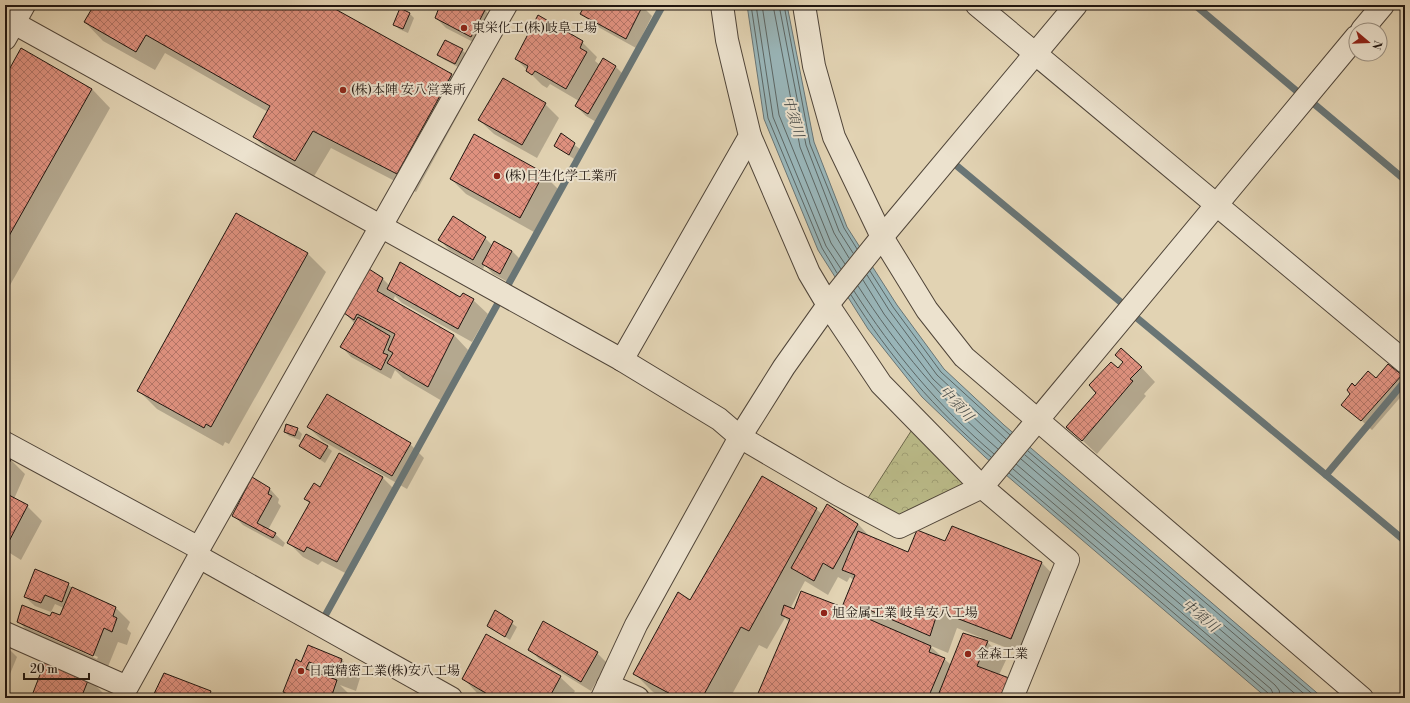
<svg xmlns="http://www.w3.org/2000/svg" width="1410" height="703" font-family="'Libre Bodoni','Noto Serif JP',serif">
<defs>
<pattern id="forest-crowns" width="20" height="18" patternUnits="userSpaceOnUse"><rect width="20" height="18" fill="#baba88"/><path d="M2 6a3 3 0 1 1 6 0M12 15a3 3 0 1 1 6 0" fill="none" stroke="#a09f74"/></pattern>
<pattern id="building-cross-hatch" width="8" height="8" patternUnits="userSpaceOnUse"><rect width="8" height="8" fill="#df917f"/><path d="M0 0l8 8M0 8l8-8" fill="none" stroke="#b47567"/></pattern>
</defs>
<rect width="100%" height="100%" fill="#e2d3b3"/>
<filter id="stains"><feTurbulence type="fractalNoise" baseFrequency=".005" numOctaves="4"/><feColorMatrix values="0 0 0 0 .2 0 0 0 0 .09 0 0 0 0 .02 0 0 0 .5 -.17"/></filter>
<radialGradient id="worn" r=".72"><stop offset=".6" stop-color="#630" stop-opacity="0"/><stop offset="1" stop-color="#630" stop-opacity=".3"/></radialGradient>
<polygon fill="url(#forest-crowns)" stroke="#6d684c" points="915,425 971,483 902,518 868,498"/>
<polygon fill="#99b5b8" stroke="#697575" points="747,5 787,5 814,142 847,227 897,305 944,369 1004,425 1323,698 1267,698 985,457 922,397 868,329 818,250 764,119"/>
<g fill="#0003" fill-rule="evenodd">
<polygon points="95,5 326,5 451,75 470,93 416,192 331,148 313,178 273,155 254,137 268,112 165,53 155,70 103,41 85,22"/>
<polygon points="441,5 476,5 485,10 494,20 481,46 446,28 436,18"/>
<polygon points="532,5 542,5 539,10"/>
<polygon points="586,5 641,5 652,16 636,48 591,23 581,13"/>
<polygon points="409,13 414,18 408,33 399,29 395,25"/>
<polygon points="582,42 597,57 595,61 600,65 603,60 616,67 625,76 598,123 586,116 576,106 579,101 550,84 547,88 542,85 516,59"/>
<polygon points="462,50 467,55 460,68 443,59 438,54"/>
<polygon points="5,79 92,89 110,108 5,294"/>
<polygon points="545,104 559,118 537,158 494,134 479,120"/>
<polygon points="474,135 543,174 558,189 534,232 466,194 451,179"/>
<polygon points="561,135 580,149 574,159 555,146"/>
<polygon points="485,238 493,246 512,251 522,261 510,283 493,274 485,265 483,269 449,250 440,240"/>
<polygon points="307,253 326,272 229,444 225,442 223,446 157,409 138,390"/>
<polygon points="382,278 390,286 473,300 488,314 472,342 402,303 395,296 393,301 454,335 468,350 442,401 403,378 395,370 391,379 351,357 342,347 355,324 345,313"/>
<polygon points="1141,367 1155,382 1144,394 1146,396 1097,454 1068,427 1118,369"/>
<polygon points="1401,376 1405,380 1405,392 1372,430 1343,404 1376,380"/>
<polygon points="308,427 410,444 424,458 407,489 323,441"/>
<polygon points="297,429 302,434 300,440 289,436 285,432"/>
<polygon points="300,446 327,447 332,451 325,463"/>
<polygon points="340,454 383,478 397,492 351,576 322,561 318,565 303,557 288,542 310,504 306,499 320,488"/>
<polygon points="5,457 11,460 25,474 14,499 27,506 42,521 21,560 5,550"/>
<path d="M762 478 816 509 822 514 858 524 870 537 908 554 946 542 953 527 1042 563 1060 582 1030 657 984 639 1006 660 999 675 1008 679 1026 698H757L789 622 785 618 767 649 759 645 730 698H664L653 692 635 674 691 601ZM838 577 847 582 850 577 854 581 843 609 795 611 790 609 805 581 828 595ZM957 628 982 638 951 665 929 645 948 653Z"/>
<polygon points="253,479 270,489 279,499 278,503 281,506 268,530 275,534 285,543 283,547 243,525 233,515"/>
<path d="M68 584 73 589 116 608 130 622 127 629 131 633 127 645 118 642 107 669 32 636 18 621 61 616 64 608 55 604 51 612 35 606 25 597ZM33 628 98 657 97 659 33 630Z"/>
<polygon points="495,611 517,627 510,640 488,626"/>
<polygon points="5,645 17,657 5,686"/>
<polygon points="308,647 342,660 360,678 356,691 340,685 353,698 290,698 284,692 302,663"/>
<polygon points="529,649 597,653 607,663 591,691 539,659"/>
<polygon points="164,675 211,692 216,698 153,698"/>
<polygon points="560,677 575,691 571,698 486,698 477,693 463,678"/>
<polygon points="89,679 103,693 101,698 32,698"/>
</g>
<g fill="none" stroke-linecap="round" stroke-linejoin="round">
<g stroke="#5c6664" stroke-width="1">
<polyline points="751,5 768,118 822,248 837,273"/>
<polyline points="756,5 773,117 826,246 841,269"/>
<polyline points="762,5 779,115 831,243 845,264"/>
<polyline points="773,5 800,147 834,233 849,258"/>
<polyline points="779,5 806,145 839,231 853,253"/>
<polyline points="784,5 810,144 844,228 857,249"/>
<polyline points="870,271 893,307 941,372 1010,435"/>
<polyline points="867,275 889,310 937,375 1006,439"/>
<polyline points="863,280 884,314 933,379 1002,444"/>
<path d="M858 286C897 347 943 402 998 449"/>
<path d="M854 291C893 352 939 407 994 454"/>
<path d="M851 295C889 356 936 411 991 457"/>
<polyline points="1028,451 1317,698"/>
<polyline points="1025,455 1309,698"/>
<polyline points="1021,459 1300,698"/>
<polyline points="1016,464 1275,685 1279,690 1281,698"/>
<polyline points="1013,469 1271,689 1275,698"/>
<polyline points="1009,473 1268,693 1270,698"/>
</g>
<g stroke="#697575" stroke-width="7">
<polyline points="1195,5 1299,93"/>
<polyline points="1313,103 1405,180"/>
<polyline points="957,166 1123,304"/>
<polyline points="1137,318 1326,475 1405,381"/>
<polyline points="1326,475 1405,541"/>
<polyline points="326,614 663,5"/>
</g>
</g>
<g fill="url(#building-cross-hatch)" stroke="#201610">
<polygon points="94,5 328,5 452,74 397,174 313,131 295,161 253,137 270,106 146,35 136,52 84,22"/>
<polygon points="440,5 478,5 485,10 471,37 435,18"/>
<polygon points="585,5 643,5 626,39 580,14"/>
<polygon points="400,8 410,13 403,29 393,25"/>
<polygon points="538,15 583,41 580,48 587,52 566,89 535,71 532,75 526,71 528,66 515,59"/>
<polygon points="445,40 463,49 455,64 437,55"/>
<polygon points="21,48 92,89 5,243 5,77"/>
<polygon points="603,58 616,66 588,114 575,106"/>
<polygon points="503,78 546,103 522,145 478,120"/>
<polygon points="561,133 575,143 569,155 554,146"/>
<polygon points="474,134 544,173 520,218 450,179"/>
<polygon points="236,213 308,253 211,427 206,424 204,428 137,391"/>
<polygon points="453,216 486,237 473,260 438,240"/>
<polygon points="494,241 512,251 500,274 482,264"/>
<polygon points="400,262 460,297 463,293 474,299 458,329 387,289"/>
<polygon points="369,269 383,278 377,291 454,335 428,387 387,363 393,353 388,350 395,334 357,314 354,320 344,313"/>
<polygon points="358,317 390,336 383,353 388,355 381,370 340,347"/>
<polygon points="1121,348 1142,367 1130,379 1133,381 1082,441 1066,427 1096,393 1089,385 1111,362 1118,368 1123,362 1115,355"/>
<polygon points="1388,364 1402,375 1361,421 1341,405 1350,394 1347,390 1352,383 1355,386 1368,371 1376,378"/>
<polygon points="327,394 411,443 392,476 307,427"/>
<polygon points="286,424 298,428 295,436 284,432"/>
<polygon points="306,434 328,446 320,459 299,446"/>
<polygon points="339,453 383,477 337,562 307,547 304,552 287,543 310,502 304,499 314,483 320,487"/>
<polygon points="5,456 11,459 5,473"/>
<polygon points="762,476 817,508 749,631 741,627 702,698 678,698 633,674 678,592 690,600"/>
<polygon points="252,477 270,488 268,494 272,496 257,523 276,533 273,538 232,516"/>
<polygon points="5,493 28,505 6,547 5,546"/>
<polygon points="827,504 858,524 833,569 823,563 814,581 791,568"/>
<polygon points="952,526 1042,562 1011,639 938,611 930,636 867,609 864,617 931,646 929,652 945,658 928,698 756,698 790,619 781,615 784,605 794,609 801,591 842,607 855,575 842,570 858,531 908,552 917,530 945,541"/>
<polygon points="35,569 69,583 62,602 45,595 41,603 24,597"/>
<polygon points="72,587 116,607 113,616 117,618 112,632 104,628 93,656 17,622 22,605 50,616 52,612 60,615"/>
<polygon points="495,610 513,621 505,637 487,626"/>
<polygon points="543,621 598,652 581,682 528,650"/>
<polygon points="963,633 988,641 977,666 1009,678 1000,698 937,698"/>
<polygon points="486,634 561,676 549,698 494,698 462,679"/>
<polygon points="308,645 342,659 338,673 309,662 306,669 337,680 331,698 297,698 283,692 296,659 301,662"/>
<polygon points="46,659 89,678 81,698 31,698"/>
<polygon points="164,673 211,691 208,698 152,698"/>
</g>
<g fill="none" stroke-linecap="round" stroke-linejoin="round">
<g stroke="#504539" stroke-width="24">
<g id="minor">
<polyline points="804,5 814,66 834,137 882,237 927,310 964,357 1362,698"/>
<polyline points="977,5 1405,362"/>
<polyline points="5,18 622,360 719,419 740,437 839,495 899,527 982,487 1356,37"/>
<polyline points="1362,30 1383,5"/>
<polyline points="5,39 24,5"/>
<polyline points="750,136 809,273 828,305 881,384 982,487 1068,560 1012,698"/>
<polyline points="622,360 750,136 727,40 722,5"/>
<polyline points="5,443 199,548"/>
<polyline points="199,557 451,698"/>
<polyline points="5,633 127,687 199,557 199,548 506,5"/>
<polyline points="608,685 638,698"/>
</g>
</g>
<g stroke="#504539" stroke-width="24">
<polyline id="tertiary" points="602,698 636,625 683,540 740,437 784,367 833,298 877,243 1076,5"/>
</g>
<use href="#minor" stroke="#ece2ce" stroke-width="22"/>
<use href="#tertiary" stroke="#ece2ce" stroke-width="22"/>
</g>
<g fill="#8f2418" stroke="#ece2ce" stroke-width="1.5">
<circle cx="464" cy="28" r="4"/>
<circle cx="343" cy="90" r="4"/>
<circle cx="497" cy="176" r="4"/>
<circle cx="824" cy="613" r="4"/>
<circle cx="968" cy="654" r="4"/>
<circle cx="301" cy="671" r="4"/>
</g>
<g text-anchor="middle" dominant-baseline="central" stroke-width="4" stroke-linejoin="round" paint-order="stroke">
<g font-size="13" fill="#201610" stroke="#ece2ce" text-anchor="start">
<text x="472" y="28">東栄化工(株)岐阜工場</text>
<text x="351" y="90">(株)本陣 安八営業所</text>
<text x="505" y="176">(株)日生化学工業所</text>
<text x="832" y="613">旭金属工業 岐阜安八工場</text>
<text x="976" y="654">金森工業</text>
<text x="309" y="671">日電精密工業(株)安八工場</text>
</g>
<g font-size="14" font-style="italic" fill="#4a4e4b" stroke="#ece2ce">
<text transform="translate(793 117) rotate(74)">中須川</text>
<text transform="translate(956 404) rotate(47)">中須川</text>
<text transform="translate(1200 616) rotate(40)">中須川</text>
</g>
</g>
<rect width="1410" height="703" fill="none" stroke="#e2d3b3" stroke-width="20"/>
<rect x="6" y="6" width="1398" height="691" fill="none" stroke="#201610" stroke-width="2"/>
<rect x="10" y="10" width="1390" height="683" fill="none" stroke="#201610"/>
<g transform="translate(1368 42) rotate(109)"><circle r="19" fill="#ece2ce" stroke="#9a9082"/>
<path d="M0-3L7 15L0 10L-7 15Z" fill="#8f2418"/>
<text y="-6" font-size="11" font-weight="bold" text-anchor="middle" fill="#201610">N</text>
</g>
<path d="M24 673v6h65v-6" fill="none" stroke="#201610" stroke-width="2"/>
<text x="30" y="673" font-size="12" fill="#201610" stroke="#ece2ce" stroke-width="3" paint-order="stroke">20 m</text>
<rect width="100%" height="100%" filter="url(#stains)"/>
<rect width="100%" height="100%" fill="url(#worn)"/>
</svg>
